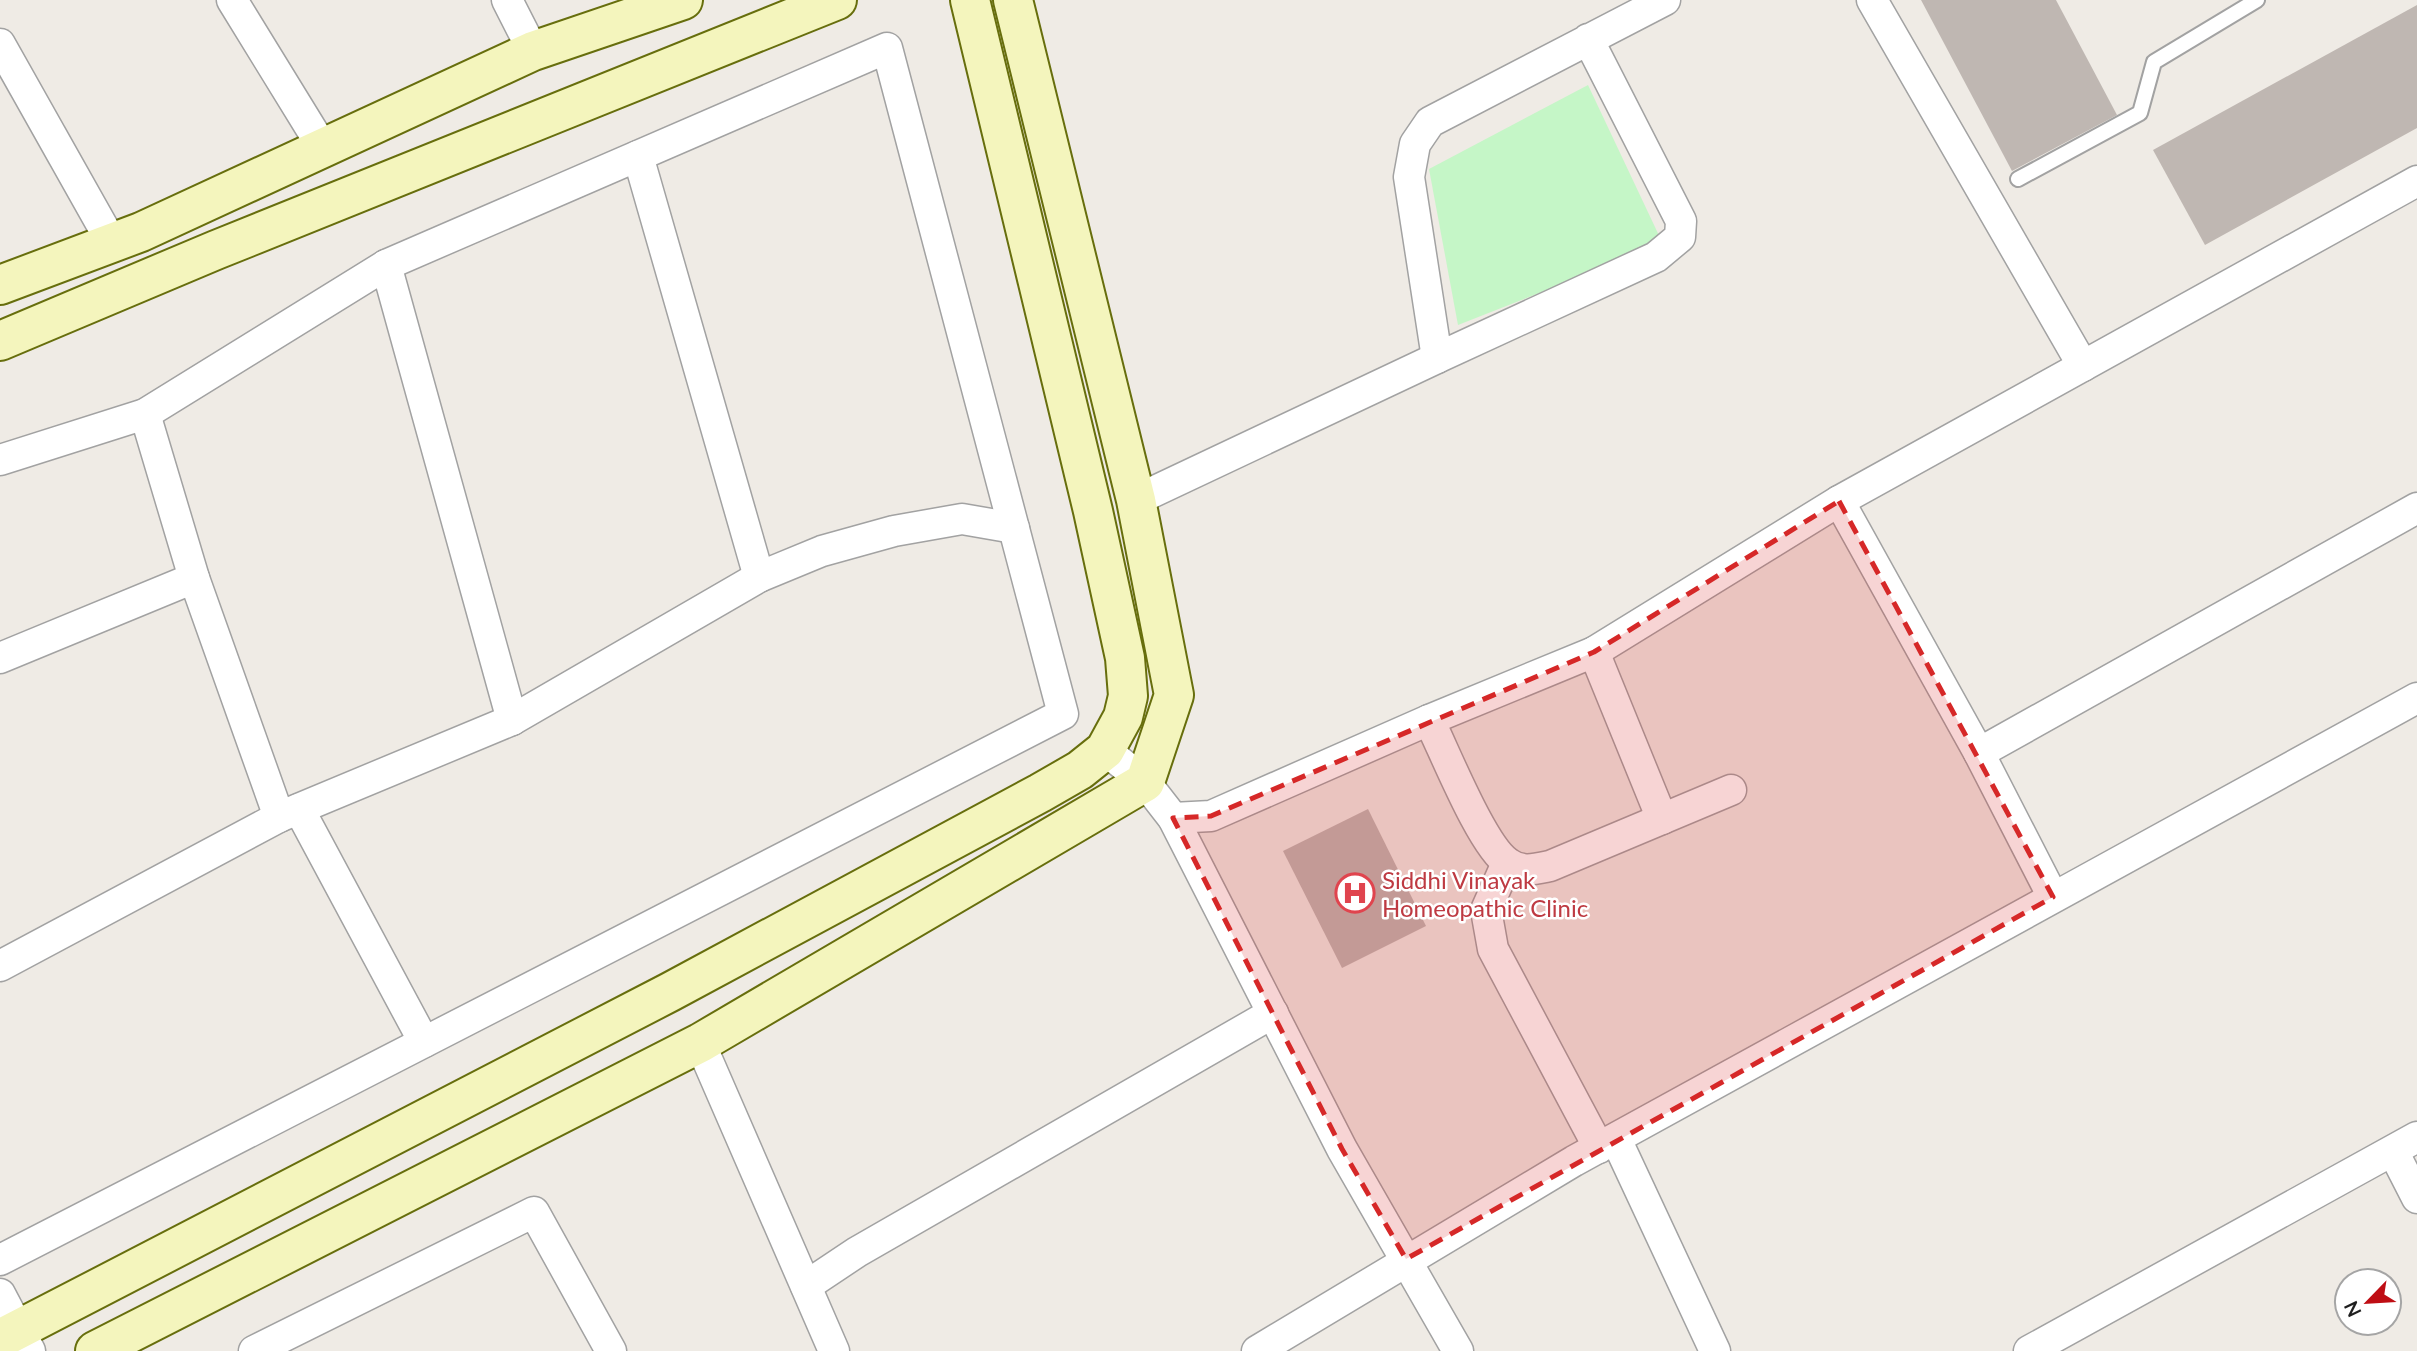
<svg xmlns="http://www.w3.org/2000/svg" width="2417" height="1351" font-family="Lato,sans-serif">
<rect width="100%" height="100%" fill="#efebe5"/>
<polygon fill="#c5f6c7" points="1588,85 1663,244 1458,325 1429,169"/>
<g fill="#bfb7b2">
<polygon points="1921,0 2056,0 2117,115 2012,171"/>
<polygon points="2417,5 2417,128 2205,245 2153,150"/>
<polygon points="1368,809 1426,926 1342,968 1283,851"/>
</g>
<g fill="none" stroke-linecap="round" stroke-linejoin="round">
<g stroke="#a2a2a2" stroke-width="18">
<polyline id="lane" points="2018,179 2140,113 2154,62 2257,0"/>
</g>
<g stroke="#a2a2a2" stroke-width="33">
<g id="street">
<polyline points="232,0 323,148"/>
<polyline points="507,0 533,51"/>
<polyline points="1872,0 2083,366"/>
<polyline points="1588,39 1681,221 1680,237 1656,257 1437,358 1409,177 1415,144 1430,122 1665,0"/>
<polyline points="0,44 112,243"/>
<polyline points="638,156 759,577"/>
<polyline points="386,265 512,720"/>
<polyline points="145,414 194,578 279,817"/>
<polyline points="0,460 145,414 386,265 887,48 1063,714 0,1260"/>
<polyline points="1136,500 1437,358"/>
<polyline points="1839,501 1979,753 2053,897"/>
<polyline points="1594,652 1662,819"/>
<polyline points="0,658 194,578"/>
<path d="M1429 720C1445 752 1482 846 1508 863 1521 873 1535 869 1550 866L1731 790"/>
<polyline points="1105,750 1145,782 1173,818 1342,1149 1458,1351"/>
<polyline points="1979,753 2417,508"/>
<polyline points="299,809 424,1042"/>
<polyline points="1173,818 1211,816 1429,720 1594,652 1839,501 2417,181"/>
<polyline points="1507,863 1486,910 1493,949 1599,1148"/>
<polyline points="0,966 279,817 512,720 759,577 822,551 894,531 962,519 1014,528"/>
<polyline points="700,1043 834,1351"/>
<polyline points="1616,1139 1715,1351"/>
<polyline points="2393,1151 2417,1198"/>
<polyline points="806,1286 857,1252 1273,1013"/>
<polyline points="0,1294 30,1351"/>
<polyline points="254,1351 534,1212 611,1351"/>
<polyline points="1257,1351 1574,1161 2417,698"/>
<polyline points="2029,1351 2417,1137"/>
</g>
</g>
<g stroke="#676e0d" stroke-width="42">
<g id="secondary">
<polyline points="0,285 141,232 533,51 683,0"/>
<polyline points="0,341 216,250 837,0"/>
<polyline points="0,1339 670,992 1040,793 1080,770 1105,750 1123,717 1128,696 1125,658 1093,511 970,0"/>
<polyline points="95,1351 700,1043 1145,782 1174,695 1136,500 1013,0"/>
</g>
</g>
<use href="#lane" stroke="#fff" stroke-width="14"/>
<use href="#street" stroke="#fff" stroke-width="30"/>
<use href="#secondary" stroke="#f4f5bd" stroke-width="38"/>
</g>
<path fill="#d62828" fill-opacity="0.2" stroke="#d62828" stroke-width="5" stroke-dasharray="14 9" stroke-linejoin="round" d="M1839 501 2053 897 1406 1259 1342 1149 1173 818 1211 816 1594 652Z"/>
<defs>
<g id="hospital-ring" transform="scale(2.0125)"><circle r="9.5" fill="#fff" stroke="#e0444e" stroke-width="1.5"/><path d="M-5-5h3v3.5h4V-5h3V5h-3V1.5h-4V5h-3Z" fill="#e0444e"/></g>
</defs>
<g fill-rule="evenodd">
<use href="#hospital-ring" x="1355" y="893"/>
</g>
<g text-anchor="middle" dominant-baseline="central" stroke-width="5" stroke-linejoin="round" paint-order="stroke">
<g font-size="24" fill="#be3a42" stroke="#fff" text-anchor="start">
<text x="1382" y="879">Siddhi Vinayak<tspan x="1382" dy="28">Homeopathic Clinic</tspan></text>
</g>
</g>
<g transform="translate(2368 1302) rotate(245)"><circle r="33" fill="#ffffff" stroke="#a5a5a5" stroke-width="2"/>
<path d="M0-5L12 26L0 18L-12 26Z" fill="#bf0e14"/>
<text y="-10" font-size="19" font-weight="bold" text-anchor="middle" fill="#1e1e1e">N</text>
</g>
</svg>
